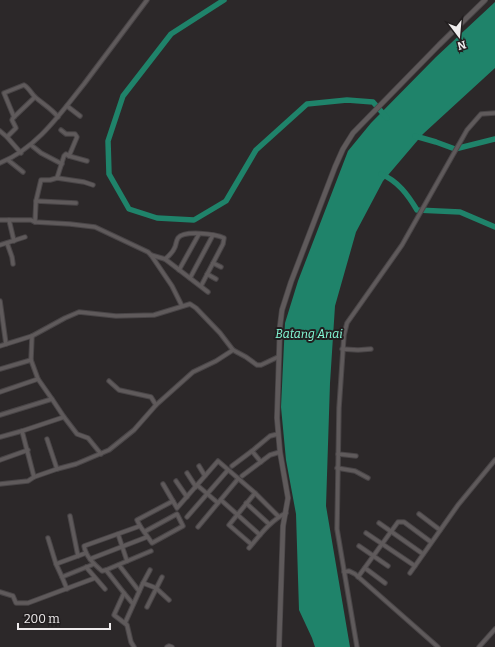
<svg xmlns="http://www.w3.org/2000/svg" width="495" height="647" font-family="Bitter,serif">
<rect width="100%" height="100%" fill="#2c2829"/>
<polygon fill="#1f836a" points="495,2 495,68 423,134 383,181 356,232 335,306 330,383 326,506 350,647 315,647 312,638 299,610 296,514 286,460 281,407 285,323 298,281 348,151 371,123 436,57"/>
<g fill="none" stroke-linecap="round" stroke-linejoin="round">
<g stroke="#1f836a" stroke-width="5.5">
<polyline points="224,0 171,34 123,96 108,141 109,174 129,209 157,218 194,220 226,201 256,150 307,104 347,100 373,102 387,118"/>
<polyline points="415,136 436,142 455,149 495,139"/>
<path d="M381 174C398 181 408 195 417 210L460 212 495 227"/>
</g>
<g stroke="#494547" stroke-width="5.5">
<g id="minor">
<polyline points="67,106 80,116"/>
<path d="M14 117 4 93 24 85C29 88 31 93 35 97 43 104 52 109 58 117"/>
<polyline points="0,131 7,137"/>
<polyline points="31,145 41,153 62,164"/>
<polyline points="21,153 7,137 16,128 12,120 13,118 35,97"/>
<polyline points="69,156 87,161"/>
<polyline points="8,160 23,172"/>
<path d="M0 163C37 148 60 114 84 84 105 56 126 28 147 0"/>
<polyline points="57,178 84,182 93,185"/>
<polyline points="36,201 76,203"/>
<polyline points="0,220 31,220 35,222 70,224 95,227 148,252 151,255 172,286 182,306"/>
<polyline points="9,220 14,241"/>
<polyline points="35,222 36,201 41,180 50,180 57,178 64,156 66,154 69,156 77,137 75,134 66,134 61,130"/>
<polyline points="7,243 12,257 13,264"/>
<polyline points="0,245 25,237"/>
<polyline points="151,255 165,259 208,292"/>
<path d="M165 259C169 256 173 252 175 247 176 245 176 241 178 238 184 230 216 234 224 238L223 244 201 286"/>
<polyline points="213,263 221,267"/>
<polyline points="179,270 199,234"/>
<polyline points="207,274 216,279"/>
<polyline points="190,278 213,235"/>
<polyline points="0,301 6,344"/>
<polyline points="0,346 32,336 65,318 79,312 116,316 154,315 190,304 196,308 220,333 233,350 246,357 257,365 261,365 278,357"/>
<polyline points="342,349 358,350 371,349"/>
<polyline points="31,360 32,336"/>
<polyline points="0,369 31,360 38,379 52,399"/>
<polyline points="0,392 38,379"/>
<polyline points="156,405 193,372 216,361 233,350"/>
<polyline points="0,415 52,399 64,417"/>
<polyline points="0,437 22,431"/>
<polyline points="47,439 57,469"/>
<polyline points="338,454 356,456"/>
<polyline points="0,460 28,450"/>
<polyline points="261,462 252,451 270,436 278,434"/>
<polyline points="199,466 205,476"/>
<polyline points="232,466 252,451"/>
<polyline points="337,468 355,471 368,478"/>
<polyline points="187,473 196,487"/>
<polyline points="242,476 270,455 280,452"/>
<polyline points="34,477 57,469 76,464 109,450 134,430 156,405 151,397 119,390 109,381"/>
<polyline points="176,481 187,497"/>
<polyline points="0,484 28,481 34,477 22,431 64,417 77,434 88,438 101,454"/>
<polyline points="163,484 177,508 218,461 255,493 278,516"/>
<polyline points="197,485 218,503"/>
<polyline points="221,500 260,535"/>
<polyline points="246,503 269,524"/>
<polyline points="419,514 440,530"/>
<polyline points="70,516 78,556"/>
<polyline points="187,517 228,470"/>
<polyline points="379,523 423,554"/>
<polyline points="140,526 137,520 173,501"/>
<polyline points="198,527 238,479"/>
<polyline points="366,533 415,566"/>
<polyline points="118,534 127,561"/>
<polyline points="48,538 56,564"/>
<polyline points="251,544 229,525 255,493"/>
<polyline points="359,546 388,566"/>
<path d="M249 548C260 535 270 521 286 513"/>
<polyline points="90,559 147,537"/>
<polyline points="119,565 139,591"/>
<polyline points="86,567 105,589"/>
<polyline points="365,568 385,583"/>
<polyline points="106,570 151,551"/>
<polyline points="344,572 349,571 355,574 438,647"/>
<polyline points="410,573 458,505 495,460"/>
<polyline points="62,577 56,564 86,553"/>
<polyline points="358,577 398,522 404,522 431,542"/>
<polyline points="143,583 156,588 169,600"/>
<polyline points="67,589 62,577 94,564"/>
<polyline points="0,592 13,596 16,603 28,603 95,578"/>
<polyline points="124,593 114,615 127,625 131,642 134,647"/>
<path d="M133 604 124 593 106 570 102 571C94 564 86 557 84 546L140 526 152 543 183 526 177 514 144 532"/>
<polyline points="147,607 162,577"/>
<polyline points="125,623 143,583 150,570"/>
<polyline points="167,647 169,646 172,647"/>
<polyline points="357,647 337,529 339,408 344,335 347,323 402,245 467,130 481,114 495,113"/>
<polyline points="479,647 495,629"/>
</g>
</g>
<g stroke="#494547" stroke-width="6">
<polyline id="tertiary" points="279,647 283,526 288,498 280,452 277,418 280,326 282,310 291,282 335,167 343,149 353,133 439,45 485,0"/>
</g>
<use href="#minor" stroke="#5f5a5b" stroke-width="3.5"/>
<use href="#tertiary" stroke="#5f5a5b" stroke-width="4.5"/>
</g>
<g text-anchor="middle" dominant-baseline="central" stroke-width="4" stroke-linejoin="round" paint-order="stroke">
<g font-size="12" font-style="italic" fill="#86feda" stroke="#221e1f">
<text x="309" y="334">Batang Anai</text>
</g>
</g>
<g transform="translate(459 36) rotate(164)" stroke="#221e1f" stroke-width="3" paint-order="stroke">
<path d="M0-3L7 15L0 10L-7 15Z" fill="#efeced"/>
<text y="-6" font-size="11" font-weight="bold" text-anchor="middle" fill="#efeced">N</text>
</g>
<path d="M18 623v6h92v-6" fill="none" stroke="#efeced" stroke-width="2"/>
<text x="24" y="623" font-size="12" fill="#efeced" stroke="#221e1f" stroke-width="3" paint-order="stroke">200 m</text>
</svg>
